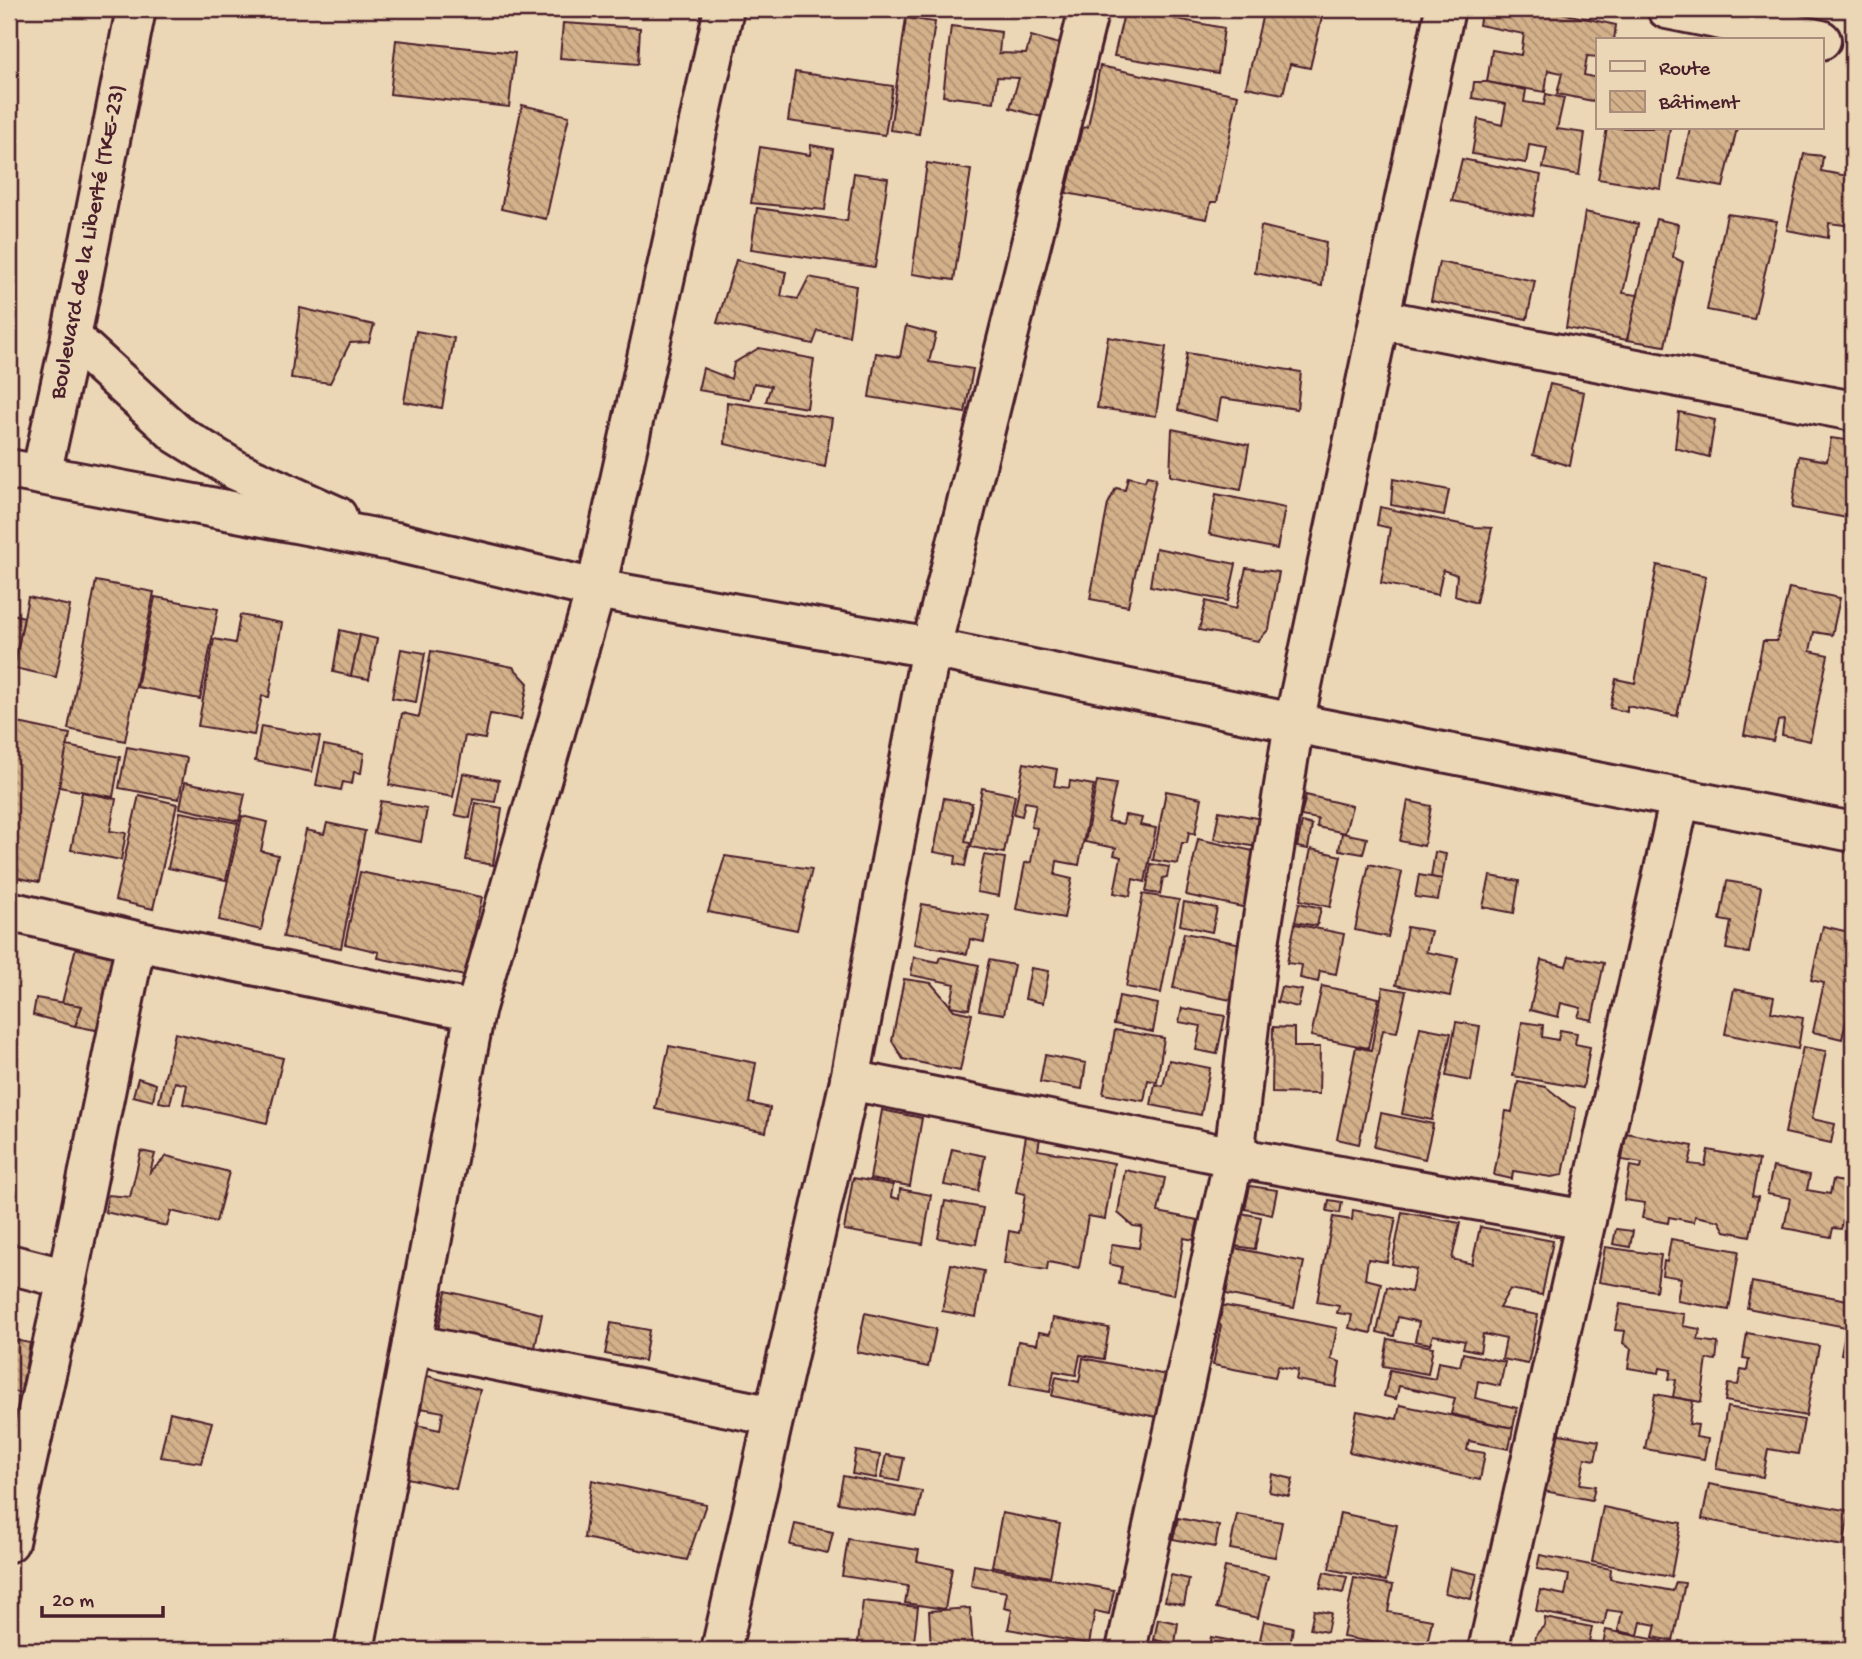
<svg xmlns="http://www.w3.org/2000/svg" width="1862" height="1659" font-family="'Gochi Hand',sans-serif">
<defs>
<pattern id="building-back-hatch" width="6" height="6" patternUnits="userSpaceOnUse" patternTransform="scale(1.75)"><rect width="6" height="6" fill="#d3b18a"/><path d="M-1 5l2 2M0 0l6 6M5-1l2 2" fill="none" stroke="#ad8f71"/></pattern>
</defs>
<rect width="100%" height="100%" fill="#ebd7b6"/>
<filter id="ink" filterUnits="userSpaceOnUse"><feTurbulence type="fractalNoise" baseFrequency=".0143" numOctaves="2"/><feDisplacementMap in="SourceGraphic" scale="14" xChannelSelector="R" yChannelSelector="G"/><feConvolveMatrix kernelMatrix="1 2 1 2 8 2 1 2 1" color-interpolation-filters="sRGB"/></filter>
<g filter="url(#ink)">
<g fill="url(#building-back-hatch)" stroke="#4a1f2b" stroke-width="2">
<polygon points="1125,9 1224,28 1218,73 1114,56"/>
<polygon points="1264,9 1324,9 1310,68 1290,64 1283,94 1246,87"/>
<polygon points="1482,9 1543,9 1616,25 1614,40 1598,40 1598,57 1587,56 1584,75 1598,78 1598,102 1557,94 1562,73 1548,70 1545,92 1487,82 1492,50 1521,55 1524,34 1479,25"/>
<polygon points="906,18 935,22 919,134 890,130"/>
<polygon points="563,23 640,28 638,64 560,58"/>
<polygon points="951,26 1001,32 999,53 1026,54 1031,36 1087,52 1066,124 1010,108 1019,78 997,77 994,102 943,96"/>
<polygon points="396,40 515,53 509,107 390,94"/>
<polygon points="1100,66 1238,95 1217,202 1211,202 1207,219 1066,193 1082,128 1088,127"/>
<polygon points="795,72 893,86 885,135 788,121"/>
<polygon points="1474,82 1487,82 1526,90 1524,102 1544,105 1546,94 1564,98 1557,129 1585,133 1579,175 1543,168 1547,148 1529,145 1526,163 1472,154 1478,119 1502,125 1506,104 1472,98"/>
<polygon points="522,105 569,116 546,219 501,209"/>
<polygon points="1607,128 1670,128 1661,189 1598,179"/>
<polygon points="1690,128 1737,128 1723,187 1680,179"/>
<polygon points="811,145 833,149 825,210 751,203 760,147 810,155"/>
<polygon points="1804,154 1823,156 1821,171 1853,177 1853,226 1829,223 1828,238 1787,230"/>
<polygon points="1462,159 1541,175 1533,216 1452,201"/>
<polygon points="927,163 971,170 954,280 912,274"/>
<polygon points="854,173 888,178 875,267 751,249 757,208 847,221"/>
<polygon points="1585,212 1638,224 1623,293 1638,295 1627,340 1566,328"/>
<polygon points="1727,214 1777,221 1754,319 1707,310"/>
<polygon points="1656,219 1678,224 1673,257 1683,262 1665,346 1627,340"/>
<polygon points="1261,226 1326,242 1322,286 1255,273"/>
<polygon points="1852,243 1853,243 1853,295 1844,293"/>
<polygon points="736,260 786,272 781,296 798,299 809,277 856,286 849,336 818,331 813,344 717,323"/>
<polygon points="1439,262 1535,281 1527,319 1431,301"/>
<polygon points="300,308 374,325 369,342 350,343 330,383 291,378"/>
<polygon points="906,326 936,334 929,362 973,369 965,413 869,397 876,353 900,357"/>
<polygon points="416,331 454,338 442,408 404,402"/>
<polygon points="1108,337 1166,347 1156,416 1097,408"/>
<polygon points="759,348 814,359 807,408 766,401 771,386 754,383 750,399 698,390 703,368 731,379 734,363"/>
<polygon points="1187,353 1301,372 1297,409 1221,398 1217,421 1178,410"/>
<polygon points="1550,384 1584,392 1570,466 1533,455"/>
<polygon points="727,402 832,418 825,467 725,444"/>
<polygon points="1679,412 1715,420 1709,457 1675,448"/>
<polygon points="1172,429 1249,445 1241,490 1170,476"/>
<polygon points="1831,438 1853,441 1853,519 1792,508 1799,456 1827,461"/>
<polygon points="1147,476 1156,478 1128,606 1090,599 1108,504 1116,488 1125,490 1128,477 1145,481"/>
<polygon points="1393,479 1449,490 1444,515 1391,505"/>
<polygon points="1216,494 1285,508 1277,549 1209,534"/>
<polygon points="1380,507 1474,527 1492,528 1476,603 1455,596 1457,575 1443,570 1438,595 1381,583 1390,528 1377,525"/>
<polygon points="1156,548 1236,564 1228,601 1150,586"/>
<polygon points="1657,565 1706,576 1677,716 1627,706 1627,712 1610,708 1616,679 1635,683"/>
<polygon points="1246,568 1279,572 1269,629 1258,641 1199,630 1206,601 1236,609"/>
<polygon points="96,581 154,592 125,741 68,729"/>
<polygon points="1789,588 1840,598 1832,635 1814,632 1810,651 1828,655 1810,741 1782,735 1784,720 1778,721 1773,741 1744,735 1763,641 1777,641"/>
<polygon points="28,597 70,606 56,677 14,668"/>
<polygon points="155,597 218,609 200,699 137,687"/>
<polygon points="9,613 24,617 9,691"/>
<polygon points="240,615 282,623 269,697 262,696 254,735 198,726 214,639 235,643"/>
<polygon points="340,630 360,635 351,676 333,672"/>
<polygon points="360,635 377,639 369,679 351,676"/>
<polygon points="401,649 425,653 416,702 392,698"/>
<polygon points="431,651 513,667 528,683 521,719 490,714 485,739 465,736 453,797 389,785 402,713 419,717"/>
<polygon points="9,721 70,734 39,882 9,876 9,796 12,781 9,780"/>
<polygon points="261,726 320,737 312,772 255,761"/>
<polygon points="324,745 364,753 361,773 354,772 352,784 343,782 341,790 316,785"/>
<polygon points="67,746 120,757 113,797 59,787"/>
<polygon points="127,747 187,758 179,799 119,788"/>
<polygon points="1024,763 1057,769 1054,786 1069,788 1070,781 1094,785 1079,865 1057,861 1055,875 1072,879 1064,918 1016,909 1025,863 1031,862 1037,828 1031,827 1036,804 1025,802 1022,816 1014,814"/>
<polygon points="463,773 499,780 495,802 473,799 470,818 455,815"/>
<polygon points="1097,781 1116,784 1108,821 1123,824 1125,815 1142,818 1140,825 1156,828 1145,882 1133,879 1130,896 1114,893 1121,857 1114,855 1116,848 1085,842"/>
<polygon points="185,782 245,794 239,821 180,808"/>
<polygon points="982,788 1015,795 1004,853 971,847"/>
<polygon points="1166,791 1202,798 1195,834 1189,832 1187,843 1182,843 1178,864 1153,860"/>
<polygon points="82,792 116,799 110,831 126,833 121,860 71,850"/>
<polygon points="139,795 177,804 153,909 115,900"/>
<polygon points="1306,795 1352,806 1345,833 1317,827 1318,819 1301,816"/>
<polygon points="944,798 972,803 965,842 970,843 965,866 955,864 956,856 934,852"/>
<polygon points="381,801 427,809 421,842 374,833"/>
<polygon points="1408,801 1431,806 1424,846 1400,841"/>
<polygon points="476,803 502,808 493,865 466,860"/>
<polygon points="1219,811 1268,820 1262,848 1214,839"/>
<polygon points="180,812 238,823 226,880 168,868"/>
<polygon points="242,816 267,822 261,851 278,855 261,930 219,920"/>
<polygon points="1302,822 1312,825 1308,849 1297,847"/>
<polygon points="327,823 365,831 341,948 283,937 306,830 324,834"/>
<polygon points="1342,833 1367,838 1363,854 1339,850"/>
<polygon points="1198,839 1258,852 1247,908 1186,895"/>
<polygon points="1311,849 1341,856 1330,907 1300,900"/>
<polygon points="1435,852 1446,854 1442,879 1431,877"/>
<polygon points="984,855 1005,858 999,896 977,892"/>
<polygon points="725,856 812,869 797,930 708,912"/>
<polygon points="1151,864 1169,867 1167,877 1163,878 1160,894 1146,892"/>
<polygon points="1369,864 1402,872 1388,937 1355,930"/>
<polygon points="360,872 482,897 465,976 378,958 379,952 345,944"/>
<polygon points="1419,875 1442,879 1438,900 1415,897"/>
<polygon points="1490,876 1519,881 1514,913 1483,907"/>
<polygon points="1727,881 1761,887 1749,953 1726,949 1731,922 1720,920"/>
<polygon points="1143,894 1179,900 1161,993 1126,987"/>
<polygon points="1184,902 1217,908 1212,932 1180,925"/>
<polygon points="1299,903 1321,908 1317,926 1295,922"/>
<polygon points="922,904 989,916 984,942 970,939 967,954 914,944"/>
<polygon points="1295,924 1344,934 1336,974 1320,971 1318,982 1300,978 1302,965 1287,963"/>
<polygon points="1823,926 1853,933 1853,992 1842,1039 1813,1032 1824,983 1811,980"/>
<polygon points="1407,927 1431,931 1426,952 1458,958 1450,996 1396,985"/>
<polygon points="1184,933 1242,944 1231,1000 1173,988"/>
<polygon points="78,939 120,949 101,1031 75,1026 82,1006 62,1003"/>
<polygon points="1569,956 1604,963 1592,1020 1578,1017 1581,1008 1561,1003 1558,1017 1530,1010 1541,960 1566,966"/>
<polygon points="914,957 938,962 940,957 979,965 969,1009 950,1006 955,984 911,975"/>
<polygon points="989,960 1014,965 1004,1014 979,1010"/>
<polygon points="1031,968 1049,971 1043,1003 1025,999"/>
<polygon points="904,979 931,983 954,1010 972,1014 960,1071 903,1059 892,1041"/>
<polygon points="1322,986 1379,998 1368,1048 1311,1036"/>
<polygon points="1281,987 1302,990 1298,1007 1277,1002"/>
<polygon points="1383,987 1406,991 1397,1032 1383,1030 1359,1144 1337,1139 1356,1047 1371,1050"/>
<polygon points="1734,989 1774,997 1771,1012 1803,1018 1798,1049 1725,1034"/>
<polygon points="1119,996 1158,1004 1153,1032 1114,1024"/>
<polygon points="36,998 82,1006 75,1026 33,1015"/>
<polygon points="1182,1008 1225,1016 1217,1054 1196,1050 1201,1026 1179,1022"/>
<polygon points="1456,1022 1480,1026 1471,1081 1446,1076"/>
<polygon points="1522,1022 1543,1025 1542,1037 1558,1040 1560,1030 1577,1033 1575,1044 1590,1047 1583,1088 1513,1076"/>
<polygon points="1273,1027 1294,1028 1294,1047 1320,1047 1319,1094 1272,1093"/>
<polygon points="1420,1027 1451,1033 1432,1120 1402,1114"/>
<polygon points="1115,1030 1164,1038 1157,1082 1148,1080 1144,1101 1103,1094"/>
<polygon points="175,1033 283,1058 267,1123 183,1104 187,1085 175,1082 170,1104 159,1102"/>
<polygon points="669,1046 756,1063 749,1103 770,1108 766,1132 655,1109"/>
<polygon points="1803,1047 1826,1051 1812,1119 1835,1124 1831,1143 1785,1133"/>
<polygon points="1045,1055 1086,1063 1082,1089 1040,1082"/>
<polygon points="1169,1060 1210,1068 1201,1115 1151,1105 1155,1084 1163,1086"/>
<polygon points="138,1078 156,1084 153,1101 133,1096"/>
<polygon points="1518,1082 1546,1087 1570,1106 1576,1108 1563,1175 1551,1177 1513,1171 1512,1179 1494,1175 1506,1111 1512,1112"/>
<polygon points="882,1110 922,1118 910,1186 870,1179"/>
<polygon points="1381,1113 1433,1124 1425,1159 1374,1147"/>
<polygon points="1626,1133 1693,1146 1689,1164 1705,1166 1708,1150 1759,1160 1752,1196 1758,1197 1750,1236 1725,1231 1719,1221 1695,1216 1694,1222 1669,1217 1668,1223 1642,1218 1645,1203 1624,1200 1630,1166 1641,1168 1642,1163 1622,1160"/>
<polygon points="1026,1136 1040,1138 1038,1150 1114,1163 1105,1219 1088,1216 1079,1268 1048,1262 1047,1270 1004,1263 1009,1231 1019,1233 1025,1194 1016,1192"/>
<polygon points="952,1149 985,1156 978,1191 944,1185"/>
<polygon points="141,1151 155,1154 150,1172 167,1156 229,1172 216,1222 171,1211 167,1226 105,1212 108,1195 130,1197"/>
<polygon points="1773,1167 1810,1175 1807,1190 1830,1194 1833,1180 1853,1184 1853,1243 1845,1241 1849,1222 1843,1221 1841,1229 1833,1228 1831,1237 1784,1228 1790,1198 1767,1194"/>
<polygon points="1125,1170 1165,1178 1158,1212 1198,1220 1194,1240 1184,1238 1174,1295 1119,1284 1122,1267 1109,1264 1112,1244 1139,1248 1142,1227 1133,1226 1118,1213"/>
<polygon points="853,1178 893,1185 891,1197 899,1199 900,1189 931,1195 923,1244 844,1230"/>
<polygon points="1250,1186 1277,1190 1272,1215 1245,1209"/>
<polygon points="1329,1200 1342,1202 1340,1213 1327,1211"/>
<polygon points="945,1201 983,1208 976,1244 938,1238"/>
<polygon points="1353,1210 1396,1218 1387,1262 1368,1259 1365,1279 1381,1283 1371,1333 1349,1328 1352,1315 1337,1313 1339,1306 1317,1302 1333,1217 1352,1220"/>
<polygon points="1402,1212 1460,1223 1452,1259 1472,1264 1480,1227 1553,1241 1542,1295 1510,1289 1499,1308 1538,1315 1528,1364 1502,1359 1506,1339 1483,1334 1480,1352 1463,1348 1465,1341 1433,1335 1430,1344 1415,1341 1419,1322 1398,1317 1394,1336 1377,1332 1387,1287 1411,1292 1416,1269 1392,1264"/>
<polygon points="1241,1213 1261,1217 1255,1249 1235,1246"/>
<polygon points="1616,1229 1633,1231 1630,1247 1613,1244"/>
<polygon points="1671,1239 1739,1251 1729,1310 1677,1301 1681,1278 1662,1275 1664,1261 1667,1262"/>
<polygon points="1605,1247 1661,1255 1656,1291 1599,1282"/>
<polygon points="1235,1248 1304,1262 1294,1308 1226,1294"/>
<polygon points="951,1264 984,1271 976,1317 942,1311"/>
<polygon points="1752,1282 1853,1301 1853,1357 1841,1354 1846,1327 1747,1308"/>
<polygon points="446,1291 542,1314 533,1357 437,1335"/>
<polygon points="1216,1304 1337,1328 1331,1359 1340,1362 1336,1387 1296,1380 1298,1370 1278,1366 1275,1377 1213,1365 1221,1325 1212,1323"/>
<polygon points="1620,1304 1684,1314 1683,1326 1700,1329 1698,1340 1718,1343 1716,1360 1707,1359 1701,1402 1673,1397 1676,1380 1669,1379 1671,1370 1660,1368 1659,1373 1628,1368 1631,1349 1623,1343 1625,1331 1615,1330"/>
<polygon points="865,1313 936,1329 928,1367 857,1352"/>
<polygon points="1053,1318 1109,1328 1104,1359 1080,1355 1076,1375 1054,1371 1050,1392 1010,1385 1018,1341 1037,1344 1039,1332 1050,1334"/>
<polygon points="611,1323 649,1330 644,1361 605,1354"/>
<polygon points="1747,1333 1819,1346 1806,1416 1725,1401 1728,1384 1738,1385 1741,1370 1747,1371 1749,1359 1743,1358"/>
<polygon points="9,1339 30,1343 21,1393 9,1391"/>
<polygon points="1388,1339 1433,1347 1428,1374 1383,1366"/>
<polygon points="1463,1353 1505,1362 1500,1386 1478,1381 1475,1398 1517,1408 1513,1428 1451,1414 1455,1398 1399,1386 1396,1399 1384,1396 1390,1370 1435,1379 1438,1362 1460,1366"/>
<polygon points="1083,1358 1166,1375 1157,1417 1052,1396 1056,1377 1079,1382"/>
<polygon points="420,1374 480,1390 456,1489 403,1477 407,1423 440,1430 443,1412 415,1407"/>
<polygon points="1655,1394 1693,1401 1689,1424 1698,1425 1696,1437 1708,1439 1704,1459 1645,1449"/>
<polygon points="1400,1405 1513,1428 1509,1449 1469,1441 1467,1450 1485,1453 1480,1480 1349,1452 1357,1411 1397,1419"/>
<polygon points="1727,1407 1804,1420 1798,1454 1768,1449 1763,1477 1716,1469"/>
<polygon points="170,1412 212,1422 201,1463 160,1457"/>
<polygon points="1554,1433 1599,1441 1595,1460 1585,1458 1580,1484 1595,1486 1592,1500 1544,1491"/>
<polygon points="856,1451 880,1455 876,1478 852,1474"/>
<polygon points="886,1455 904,1458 899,1481 881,1478"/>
<polygon points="1272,1474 1293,1479 1289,1496 1269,1492"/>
<polygon points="843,1476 922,1491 917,1517 838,1503"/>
<polygon points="592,1480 706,1504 687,1560 584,1538"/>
<polygon points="1709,1484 1850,1511 1843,1546 1702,1519"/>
<polygon points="1603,1507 1681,1523 1671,1577 1592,1562"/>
<polygon points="1002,1513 1060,1524 1050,1577 992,1566"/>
<polygon points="1340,1513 1397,1525 1386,1581 1329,1569"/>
<polygon points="1237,1514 1282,1522 1275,1557 1230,1549"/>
<polygon points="1178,1518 1219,1526 1215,1547 1173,1539"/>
<polygon points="795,1524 833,1532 828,1553 790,1545"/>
<polygon points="848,1539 919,1550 917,1561 952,1568 945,1609 905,1603 908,1586 842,1576"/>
<polygon points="1540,1555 1611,1569 1610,1579 1673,1591 1676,1582 1685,1583 1673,1641 1653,1637 1656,1625 1641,1622 1638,1635 1618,1631 1622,1612 1607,1610 1604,1625 1536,1611 1540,1590 1565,1595 1569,1575 1537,1569"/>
<polygon points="974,1565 1114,1590 1109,1614 1095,1611 1089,1644 1008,1629 1012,1610 1004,1608 1007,1592 971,1586"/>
<polygon points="1225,1567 1268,1576 1258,1618 1216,1608"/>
<polygon points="1450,1568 1477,1574 1471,1599 1445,1593"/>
<polygon points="1324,1572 1347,1577 1343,1593 1320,1588"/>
<polygon points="1171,1575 1189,1579 1184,1605 1165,1601"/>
<polygon points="1354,1578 1393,1585 1388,1612 1432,1620 1426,1650 1417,1650 1343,1637"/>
<polygon points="863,1601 918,1607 913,1650 857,1650"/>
<polygon points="970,1608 973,1650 931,1650 929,1611"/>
<polygon points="1314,1610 1331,1613 1327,1632 1310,1629"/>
<polygon points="1545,1618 1592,1627 1589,1641 1603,1644 1606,1630 1662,1641 1660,1650 1534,1650 1534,1644 1537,1633 1544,1626"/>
<polygon points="1158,1619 1178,1623 1175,1644 1154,1640"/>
<polygon points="1264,1621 1293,1627 1290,1646 1260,1640"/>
<polygon points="1211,1637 1283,1650 1208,1650"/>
<polygon points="1154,1640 1164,1642 1163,1650 1153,1650"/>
<polygon points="1679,1641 1727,1650 1677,1650"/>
<polygon points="1323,1645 1353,1650 1322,1650"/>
</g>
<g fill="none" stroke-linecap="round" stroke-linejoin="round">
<g stroke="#4a1f2b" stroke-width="44">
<g id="minor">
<polyline points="1667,9 1821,40"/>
<polyline points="1379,319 1853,411"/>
<polyline points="71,337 177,434 237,471 337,516"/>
<polyline points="9,469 396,542 596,589 931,648 1294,723 1853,832"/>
<polyline points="41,475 71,337 136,9"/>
<polyline points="9,911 136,941 475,1011"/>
<polyline points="850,1080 1234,1157 1586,1220"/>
<polyline points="9,1264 67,1279"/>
<polyline points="412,1344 774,1416"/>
<polyline points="9,1542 67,1279 136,941"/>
<polyline points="354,1650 475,1011 596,589 724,9"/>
<polyline points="721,1650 850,1080 931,648 1089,9"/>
<polyline points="1126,1650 1234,1157 1257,956 1294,723 1445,9"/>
<polyline points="1488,1650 1586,1220 1680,798"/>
</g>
</g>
<use href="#minor" stroke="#ebd7b6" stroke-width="38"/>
</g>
</g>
<g text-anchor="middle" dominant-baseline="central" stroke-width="5" stroke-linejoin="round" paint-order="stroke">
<g font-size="24" fill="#4a1f2b" stroke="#ebd7b6">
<text transform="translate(89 242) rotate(-79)">Boulevard de la Liberté (TKE-23)</text>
</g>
</g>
<rect width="1862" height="1659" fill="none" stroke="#ebd7b6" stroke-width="35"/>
<rect x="18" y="18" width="1827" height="1624" fill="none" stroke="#4a1f2b" stroke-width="2.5" filter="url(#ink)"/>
<rect x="1596" y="38" width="228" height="91" fill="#ebd7b6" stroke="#ab8d7e" stroke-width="2"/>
<rect x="1610" y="61" width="35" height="10" fill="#ebd7b6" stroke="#ab8d7e" stroke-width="2"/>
<text x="1659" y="74" font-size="21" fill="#4a1f2b">Route</text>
<rect x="1610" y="91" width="35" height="21" fill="url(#building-back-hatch)" stroke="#ab8d7e" stroke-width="2"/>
<text x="1659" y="108" font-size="21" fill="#4a1f2b">Bâtiment</text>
<path d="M42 1606v10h121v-10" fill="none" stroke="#4a1f2b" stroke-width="3.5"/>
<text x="52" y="1606" font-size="21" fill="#4a1f2b" stroke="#ebd7b6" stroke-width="5" paint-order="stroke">20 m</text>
</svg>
